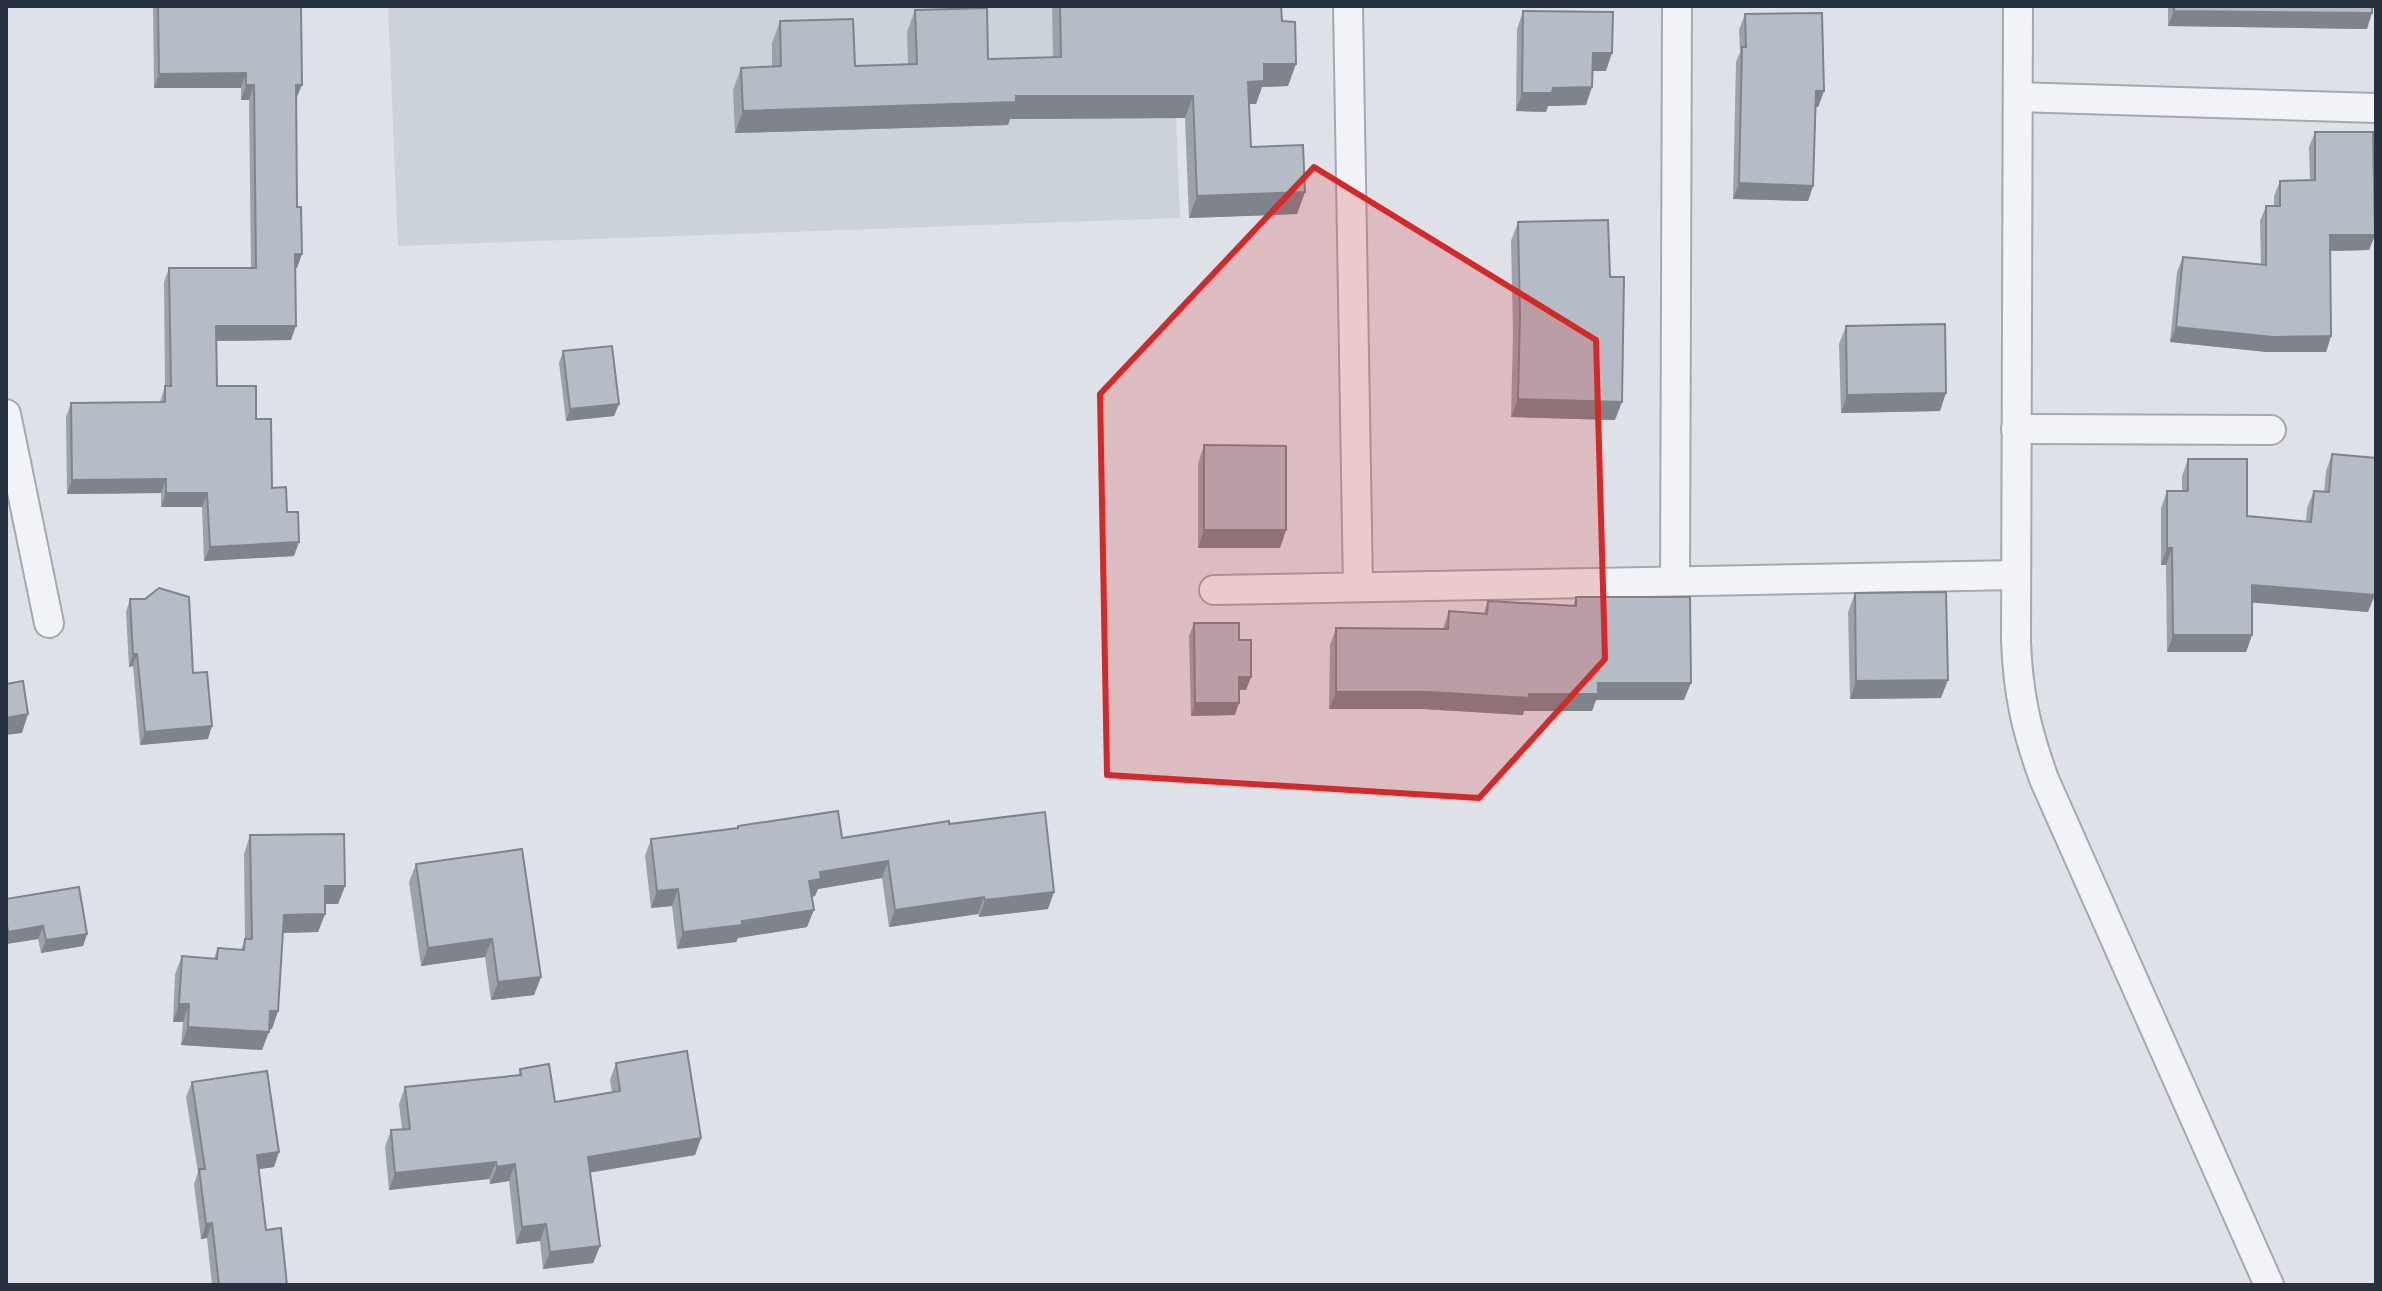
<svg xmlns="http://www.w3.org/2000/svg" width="2382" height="1291" font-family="'Noto Sans',sans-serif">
<rect width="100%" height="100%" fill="#dee2e8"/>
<polygon fill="#ccd2da" points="388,6 1172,6 1180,218 398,246"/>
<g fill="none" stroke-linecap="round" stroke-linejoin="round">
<g stroke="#a3a9b2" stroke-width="32">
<g id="minor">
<polyline points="1348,6 1358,587"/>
<path d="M2018 6 2016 641C2018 694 2026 729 2044 779L2269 1285"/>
<polyline points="2018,97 2376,108"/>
<polyline points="6,414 49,623"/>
<polyline points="2016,429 2271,430"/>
<polyline points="1675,581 1677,6"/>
<polyline points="1214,590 2016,575"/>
</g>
</g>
<use href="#minor" stroke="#f1f3f6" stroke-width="28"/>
</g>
<g fill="#9ca2a9">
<polygon points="153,6 301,6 296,99 297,268 295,268 291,340 216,341 217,386 256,419 272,488 287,512 294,556 204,561 202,507 161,507 161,493 67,494 66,417 71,403 160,402 165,386 164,282 169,268 251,268 249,100 241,100 241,88 154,88"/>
<polygon points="1052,6 1150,6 1282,21 1288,86 1262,87 1256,104 1249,104 1251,147 1305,192 1297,214 1189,218 1185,118 1010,119 1008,125 735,133 733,90 741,68 772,67 772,43 780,21 855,66 908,64 907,32 915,10 988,59 1053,57"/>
<polygon points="2168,6 2372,6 2367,29 2168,26"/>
<polygon points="1523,11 1606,71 1592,71 1586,105 1548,106 1546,112 1516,111 1517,29"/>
<polygon points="1745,14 1824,91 1818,107 1816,107 1813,186 1808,201 1733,199 1736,62 1740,52 1739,30"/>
<polygon points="2315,132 2375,235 2369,250 2330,251 2331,336 2326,352 2267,352 2170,342 2177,272 2183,257 2261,265 2260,221 2266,206 2274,206 2274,196 2280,181 2310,180 2309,147"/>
<polygon points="1518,222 1610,277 1615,420 1511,417 1513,333 1511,241"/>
<polygon points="1846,326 1940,411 1841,413 1839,344"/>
<polygon points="563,351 614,416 566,421 559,363"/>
<polygon points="1204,445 1286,530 1280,548 1198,548 1198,464"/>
<polygon points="2332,454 2368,612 2252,602 2252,635 2246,652 2167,652 2166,565 2161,565 2161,508 2167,491 2182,491 2182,476 2188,459 2247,516 2306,522 2307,508 2314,491 2324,492 2326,471"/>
<polygon points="1855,593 1941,698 1850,699 1848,612"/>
<polygon points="1576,597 1684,700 1596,700 1592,711 1524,711 1523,715 1423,709 1329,709 1330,645 1336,628 1443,629 1449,611 1484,613 1488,601 1573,606"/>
<polygon points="130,599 208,739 140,745 133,666 129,667 126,612"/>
<polygon points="1194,623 1239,640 1251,677 1246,690 1239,690 1235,715 1191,716 1189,636"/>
<polygon points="949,824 1048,909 979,917 978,914 889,927 882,878 818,889 815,896 812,897 807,927 738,938 736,942 677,949 672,906 651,908 645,856 651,839 737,829 738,826 842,838"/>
<polygon points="250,835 345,886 338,904 325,904 325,914 318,932 283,933 278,1011 272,1029 269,1029 262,1050 181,1045 183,1022 173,1022 175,974 182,956 214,958 218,948 241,950 245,939 244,854"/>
<polygon points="416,864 541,977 534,995 491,1000 485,957 421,966 409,882"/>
<polygon points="6,899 87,934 83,946 41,953 38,939 6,944"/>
<polygon points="616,1063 701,1138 695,1155 590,1172 600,1246 593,1263 543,1269 540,1241 516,1244 509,1181 490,1184 489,1179 389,1190 385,1147 391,1130 402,1129 399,1104 405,1087 518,1076 520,1069 555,1102 612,1092 610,1080"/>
<polygon points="192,1082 274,1167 259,1169 266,1230 287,1285 212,1285 207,1238 201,1239 194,1184 198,1172 186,1097"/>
</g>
<g fill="#7f848a">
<polygon points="2174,11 2372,13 2367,29 2168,26"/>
<polygon points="1593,53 1612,53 1606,71 1586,71"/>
<polygon points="1264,64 1296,64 1288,86 1262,87 1256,104 1240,104 1248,82"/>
<polygon points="246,73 241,88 154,88 159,74"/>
<polygon points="246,85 254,85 249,100 241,100"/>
<polygon points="296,85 302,85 296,99 290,99"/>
<polygon points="1592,87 1586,105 1548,106 1546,112 1516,111 1522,93 1553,88"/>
<polygon points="1816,91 1824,91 1818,107 1811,107"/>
<polygon points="1016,96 1193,96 1185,118 1010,119 1008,125 735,133 743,111"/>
<polygon points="1739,183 1813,186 1808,201 1733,199"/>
<polygon points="1305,192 1297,214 1189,218 1197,196"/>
<polygon points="2330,235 2375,235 2369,250 2324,251"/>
<polygon points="295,254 302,254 297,268 290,268"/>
<polygon points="216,326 296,326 291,340 211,341"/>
<polygon points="2176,327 2331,336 2326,352 2267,352 2170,342"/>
<polygon points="1946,393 1940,411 1841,413 1847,395"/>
<polygon points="1518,399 1622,402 1615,420 1511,417"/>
<polygon points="619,404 614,416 566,421 570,409"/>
<polygon points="166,479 161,493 67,494 72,480"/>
<polygon points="166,493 207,493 202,507 161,507"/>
<polygon points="1204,530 1286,530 1280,548 1198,548"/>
<polygon points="299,542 294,556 204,561 210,547"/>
<polygon points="2167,548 2172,548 2166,565 2161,565"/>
<polygon points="2252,585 2375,595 2368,612 2245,602"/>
<polygon points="2173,635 2252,635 2246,652 2167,652"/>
<polygon points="133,654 137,654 133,666 129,667"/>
<polygon points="1239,677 1251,677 1246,690 1235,690"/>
<polygon points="1948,680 1941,698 1850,699 1856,681"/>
<polygon points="1598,683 1691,683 1684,700 1596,700 1592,711 1524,711 1523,715 1423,709 1329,709 1336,692 1429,692 1529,694"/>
<polygon points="1195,703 1239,703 1235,715 1191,716"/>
<polygon points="28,714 22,733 6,735 6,718"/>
<polygon points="212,726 208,739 140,745 145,732"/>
<polygon points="888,861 882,878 818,889 815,896 803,898 809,881 820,872"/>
<polygon points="325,886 345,886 338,904 318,904"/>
<polygon points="678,889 672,906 651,908 657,891"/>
<polygon points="1054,892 1048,909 979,917 985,900"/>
<polygon points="984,897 978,914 889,927 895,910"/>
<polygon points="814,910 807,927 738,938 736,942 677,949 683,932"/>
<polygon points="325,914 318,932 278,933 284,915"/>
<polygon points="43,926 38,939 6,944 6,939 8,932"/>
<polygon points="87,934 83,946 41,953 46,940"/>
<polygon points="492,939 485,957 421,966 428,948"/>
<polygon points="541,977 534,995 491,1000 498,982"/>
<polygon points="179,1004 189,1004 183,1022 173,1022"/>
<polygon points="270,1011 278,1011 272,1029 263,1029"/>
<polygon points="188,1027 269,1032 262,1050 181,1045"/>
<polygon points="701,1138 695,1155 582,1174 588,1157"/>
<polygon points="279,1152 274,1167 252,1170 257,1155"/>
<polygon points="496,1162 489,1179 389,1190 395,1173"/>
<polygon points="515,1164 509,1181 490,1184 497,1167"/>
<polygon points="212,1223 207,1238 201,1239 206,1224"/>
<polygon points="546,1224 540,1241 516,1244 522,1227"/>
<polygon points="600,1246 593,1263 543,1269 550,1252"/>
</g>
<g fill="#b5bcc5" stroke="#7f848a" stroke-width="2">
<polygon points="158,6 301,6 302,85 296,85 297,207 301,207 302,254 295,254 296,326 216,326 217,386 256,386 256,419 271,419 272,488 286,487 287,512 298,512 299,542 210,547 207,493 166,493 166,479 72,480 71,403 165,402 165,386 171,386 169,268 256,268 254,85 246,85 246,73 159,74"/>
<polygon points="1060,6 1281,6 1282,21 1295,22 1296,64 1264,64 1264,81 1248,82 1251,147 1303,145 1305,192 1197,196 1193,96 1016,96 1016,102 743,111 741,68 781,66 780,21 853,19 855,66 917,64 915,10 987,8 988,59 1061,57"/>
<polygon points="2174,6 2372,6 2372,13 2174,11"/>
<polygon points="1523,11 1613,12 1612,53 1593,53 1592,87 1553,88 1552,93 1522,93"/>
<polygon points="1822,13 1824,91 1816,91 1813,186 1739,183 1742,47 1746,47 1745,14"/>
<polygon points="2315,132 2373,132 2375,235 2330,235 2331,336 2273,337 2176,327 2183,257 2266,265 2266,206 2280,206 2280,181 2315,180"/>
<polygon points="1608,220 1610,277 1624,277 1622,402 1518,399 1520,315 1518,222"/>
<polygon points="1945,324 1946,393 1847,395 1846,326"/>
<polygon points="612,346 619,404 570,409 563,351"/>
<polygon points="1204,445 1286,446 1286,530 1204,530"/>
<polygon points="2332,454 2376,458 2376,580 2375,595 2252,585 2252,635 2173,635 2172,548 2167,548 2167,491 2188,491 2188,459 2247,459 2247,516 2311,522 2314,491 2329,492"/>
<polygon points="159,588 189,597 193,673 207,672 212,726 145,732 137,654 133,654 130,599 145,599"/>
<polygon points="1946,592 1948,680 1856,681 1855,593"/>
<polygon points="1576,597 1690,597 1691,683 1598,683 1598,694 1529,694 1529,698 1429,692 1336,692 1336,628 1448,629 1449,611 1487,614 1488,601 1576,606"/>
<polygon points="1194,623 1239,623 1239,640 1251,640 1251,677 1239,677 1239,703 1195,703"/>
<polygon points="23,681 28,714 6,718 6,684"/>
<polygon points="838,811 842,838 949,821 949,824 1045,812 1054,892 985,900 984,897 895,910 888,861 820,872 821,879 809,881 814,910 742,921 742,925 683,932 678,889 657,891 651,839 738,828 738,826"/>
<polygon points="344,834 345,886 325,886 325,914 284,915 278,1011 270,1011 269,1032 188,1027 189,1004 179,1004 182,956 217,959 218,948 244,950 245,939 252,939 250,835"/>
<polygon points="522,849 541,977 498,982 492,939 428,948 416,864"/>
<polygon points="79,887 87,934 46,940 43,926 8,932 6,919 6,899"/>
<polygon points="687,1051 701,1138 588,1157 600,1246 550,1252 546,1224 522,1227 515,1164 497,1167 496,1162 395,1173 391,1130 410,1129 405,1087 521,1075 520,1069 549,1064 555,1102 620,1091 616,1063"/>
<polygon points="267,1071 279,1152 257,1155 266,1230 281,1228 287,1285 219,1285 212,1223 206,1224 199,1169 205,1169 192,1082"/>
</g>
<path fill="#d62828" fill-opacity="0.2" stroke="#d62828" stroke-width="6" stroke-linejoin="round" d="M1314 167 1596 340 1605 659 1479 798 1107 775 1100 394Z"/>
<rect width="2382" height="1291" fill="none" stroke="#27313f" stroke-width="16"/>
</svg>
